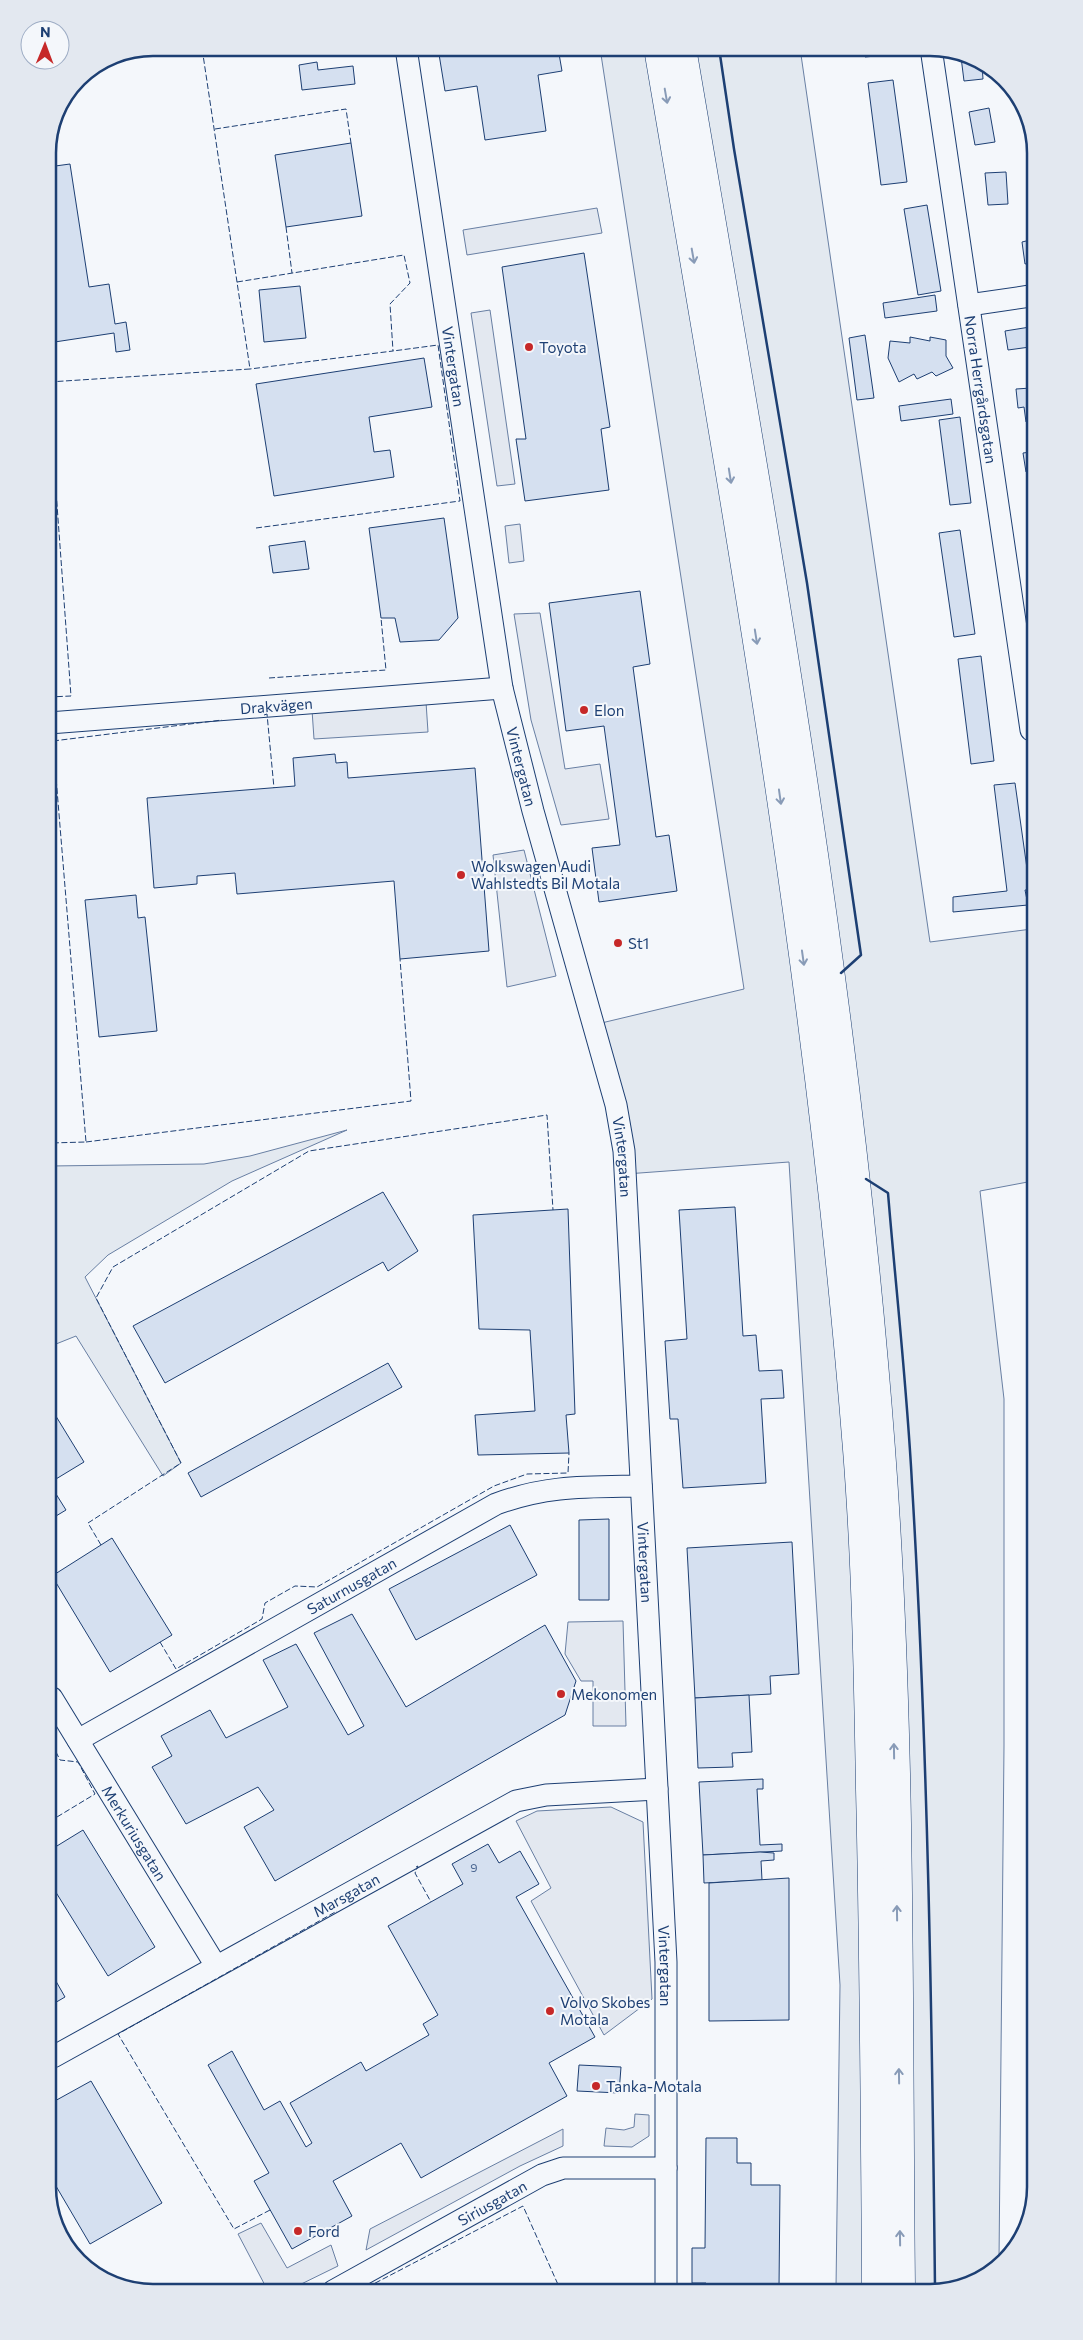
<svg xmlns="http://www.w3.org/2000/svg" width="1083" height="2340" font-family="Commissioner,sans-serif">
<rect width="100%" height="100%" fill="#f4f7fb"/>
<g fill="#e3e9f0" stroke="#687fa3">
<polygon points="600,48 800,48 930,942 1032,929 1033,1181 980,1191 1004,1399 1004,1746 999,2260 964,2287 836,2288 840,1985 789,1162 626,1174 593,1025 744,989"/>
<polygon points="347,1130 232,1181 108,1255 85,1277 181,1463 163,1476 76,1336 56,1344 51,1342 50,1166 204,1164 250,1156"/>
</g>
<g fill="#e3e8f0" stroke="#687fa3">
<polygon points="597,208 602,233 467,255 463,230"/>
<polygon points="490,310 515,484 497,486 471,313"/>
<polygon points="520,524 524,561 509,563 505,526"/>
<polygon points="540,613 565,769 600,764 609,819 561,825 531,720 514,614"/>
<polygon points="426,702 428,732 314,739 312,710"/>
<polygon points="524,850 556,976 507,987 493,855"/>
<polygon points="623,1621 626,1726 593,1726 593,1681 581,1681 565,1654 568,1622"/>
<polygon points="611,1807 643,1822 652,1999 604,2035 531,1901 551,1888 516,1821 537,1811"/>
<polygon points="635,2114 649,2115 649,2136 632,2147 604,2146 606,2128 624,2130 634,2127"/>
<polygon points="563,2129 563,2146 520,2166 366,2250 370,2229"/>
<polygon points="261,2223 287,2268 331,2245 338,2266 287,2291 268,2291 238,2234"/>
</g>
<g fill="#d5e0f0" stroke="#1d3f73">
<polygon points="235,48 282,48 236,54"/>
<polygon points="438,48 558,48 562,71 538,75 546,131 485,140 477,86 445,91"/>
<polygon points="864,48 886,48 886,55 865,57"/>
<polygon points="961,57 982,65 983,79 964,81"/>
<polygon points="317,62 318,70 353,66 355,84 302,90 299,65"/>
<polygon points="893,80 907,182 881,185 868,83"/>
<polygon points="989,108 995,142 975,145 969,112"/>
<polygon points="351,143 362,216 286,227 275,155"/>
<polygon points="70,164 89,287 109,284 115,324 126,322 130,350 116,352 114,333 48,343 48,167"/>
<polygon points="1006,172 1008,204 988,205 985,173"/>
<polygon points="927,205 941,291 918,295 904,209"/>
<polygon points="1030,240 1030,263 1025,264 1022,242"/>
<polygon points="584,253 610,427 601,429 609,490 525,501 516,439 526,439 502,267"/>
<polygon points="300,286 306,338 264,342 259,290"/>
<polygon points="935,295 937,311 885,318 883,303"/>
<polygon points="1030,327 1030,347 1008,350 1005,331"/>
<polygon points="865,335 874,398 857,400 849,338"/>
<polygon points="910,337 930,341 930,337 946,340 946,356 953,368 936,376 932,372 917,379 914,374 899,382 888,358 890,341 910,343"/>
<polygon points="424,358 432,407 369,417 374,452 390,450 394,477 274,496 256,384"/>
<polygon points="1031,388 1031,421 1026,422 1024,407 1018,408 1016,389"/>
<polygon points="951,399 953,414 901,421 899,406"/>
<polygon points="960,417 971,503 950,505 939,420"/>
<polygon points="1031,452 1031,472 1026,472 1023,453"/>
<polygon points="444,518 458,618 439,640 400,642 395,618 381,618 369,528"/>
<polygon points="960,530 975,634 954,637 939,533"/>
<polygon points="305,541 309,569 273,573 269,546"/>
<polygon points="49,587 52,620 49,620"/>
<polygon points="640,591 650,664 633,667 656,837 669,835 677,891 599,902 592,848 620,845 604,726 566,731 549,603"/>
<polygon points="981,656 994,761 971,764 958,659"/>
<polygon points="335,754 336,763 347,762 348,778 475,768 489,951 400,959 394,881 237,894 235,873 197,876 197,884 154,888 147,798 295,786 293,758"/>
<polygon points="1015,783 1030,890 1025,890 1028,905 953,912 953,897 1007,891 994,785"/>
<polygon points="136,895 138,918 145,917 157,1031 99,1037 85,900"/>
<polygon points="383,1192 418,1251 388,1271 383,1262 165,1383 133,1326"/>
<polygon points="735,1207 743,1336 756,1335 759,1371 782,1370 784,1398 761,1399 766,1483 683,1488 678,1419 670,1419 665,1341 687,1339 679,1210"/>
<polygon points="568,1209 575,1414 566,1415 569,1453 478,1455 475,1415 535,1411 530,1330 479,1329 473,1215"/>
<polygon points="388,1363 402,1387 201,1497 188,1473"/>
<polygon points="54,1413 84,1462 51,1482 51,1415"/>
<polygon points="51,1486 66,1510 51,1519"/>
<polygon points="609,1519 609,1600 579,1600 579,1520"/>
<polygon points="510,1525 537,1575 416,1640 389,1589"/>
<polygon points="112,1538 172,1635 110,1672 52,1576"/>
<polygon points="792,1542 799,1674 770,1676 771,1694 695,1698 687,1548"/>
<polygon points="352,1614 406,1707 545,1625 576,1681 565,1715 275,1881 244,1827 274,1810 258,1787 186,1824 152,1767 172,1756 161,1736 210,1710 226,1738 288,1707 263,1660 296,1644 348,1735 364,1726 314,1633"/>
<polygon points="749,1695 752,1752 732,1753 733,1767 698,1768 695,1698"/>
<polygon points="763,1779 763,1789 757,1789 760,1845 782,1844 782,1851 703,1855 699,1782"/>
<polygon points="83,1830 155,1947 108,1976 52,1886 52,1849"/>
<polygon points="488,1844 499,1863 520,1851 539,1884 516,1897 595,2037 549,2063 567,2096 421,2178 401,2143 333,2181 352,2216 292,2249 254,2181 269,2173 208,2065 232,2051 264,2110 280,2101 306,2147 312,2143 290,2103 361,2062 366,2071 429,2035 423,2024 438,2015 388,1926 463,1884 452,1864"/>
<polygon points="760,1852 774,1853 774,1860 761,1861 762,1880 704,1883 703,1855"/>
<polygon points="789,1878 789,2020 709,2021 709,1883"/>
<polygon points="53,1976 65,1997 53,2004"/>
<polygon points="579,2065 621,2067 619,2093 577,2091"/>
<polygon points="91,2081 162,2203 90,2244 53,2181 53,2102"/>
<polygon points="706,2138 737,2138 737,2163 751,2163 751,2185 780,2185 779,2288 705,2289 706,2283 692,2283 692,2248 705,2248"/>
</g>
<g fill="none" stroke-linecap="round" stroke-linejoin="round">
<g stroke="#1d3f73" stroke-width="23">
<g id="minor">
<path id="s1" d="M406 48 502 688 533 811 616 1105 624 1151 666 1962V2289"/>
<path id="s2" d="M931 48 1031 730"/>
<polyline points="969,305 1030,296"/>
<path id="s3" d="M49 723 502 688"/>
<path id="s4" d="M52 1698 216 1966"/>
<path id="s5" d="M78 1740 496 1504C548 1485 586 1487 641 1486"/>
<path id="s6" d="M53 2057 516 1801 546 1795 657 1789"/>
<path id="s7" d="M333 2291 542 2175 563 2168H666"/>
</g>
</g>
<g stroke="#1d3f73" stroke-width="29">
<g id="highway">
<path d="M658 48C737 513 820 979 857 1449 866 1562 868 1676 870 1789 874 1955 875 2121 876 2287"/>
<path d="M682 48C761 513 846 979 881 1449 902 1728 898 2008 901 2287"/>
</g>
</g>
<use href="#minor" stroke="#f4f7fb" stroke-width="21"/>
<use href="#highway" stroke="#f4f7fb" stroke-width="28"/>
<g stroke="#1d3f73" stroke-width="1" stroke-dasharray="6 2.5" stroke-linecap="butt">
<polyline points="215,129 346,109 351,143"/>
<polyline points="286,227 292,273"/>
<polyline points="237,282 404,255 410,283 390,304 393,351 250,369"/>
<polyline points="48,382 71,696 49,697"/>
<polyline points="49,382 250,369 202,48"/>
<polyline points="256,528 460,501 438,345 393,351"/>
<polyline points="269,678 386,670 381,618"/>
<polyline points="264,715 267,714 274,788"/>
<polyline points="49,741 53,741 86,1142 50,1143"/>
<polyline points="53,741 222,720"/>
<polyline points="86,1142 411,1101 400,959"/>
<polyline points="101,1545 88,1523 181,1463 96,1298 113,1267 309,1151 547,1115 553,1210"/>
<polyline points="160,1642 176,1669 262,1619 265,1603 295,1586 317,1587 494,1486 527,1474 568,1473 569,1453"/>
<polyline points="52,1722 55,1726 52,1735"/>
<polyline points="52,1744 60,1760 78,1762 95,1794 52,1820"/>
<polyline points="416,1867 418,1866 415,1873 431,1902"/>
<polyline points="270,2210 234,2229 118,2034 337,1911"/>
<polyline points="360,2291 523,2206 560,2289"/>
</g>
<g stroke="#1d3f73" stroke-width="2.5">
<polyline points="719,48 734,149 807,583 861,955 841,973"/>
<path d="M866 1179 888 1193C896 1290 907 1387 912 1484 928 1751 932 2019 935 2287"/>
</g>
</g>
<defs><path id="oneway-shaft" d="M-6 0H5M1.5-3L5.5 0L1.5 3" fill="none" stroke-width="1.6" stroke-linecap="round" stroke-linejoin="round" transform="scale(1.25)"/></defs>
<g stroke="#889bb7">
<use href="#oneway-shaft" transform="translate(666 96) rotate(80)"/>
<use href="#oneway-shaft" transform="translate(693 256) rotate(80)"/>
<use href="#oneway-shaft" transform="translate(730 476) rotate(81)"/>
<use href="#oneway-shaft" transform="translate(756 637) rotate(81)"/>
<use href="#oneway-shaft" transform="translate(780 797) rotate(82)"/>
<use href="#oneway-shaft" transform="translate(803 958) rotate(82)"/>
<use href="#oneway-shaft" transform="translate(894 1751) rotate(-91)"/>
<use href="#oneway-shaft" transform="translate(897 1913) rotate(-91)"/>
<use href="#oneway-shaft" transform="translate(899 2076) rotate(-91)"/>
<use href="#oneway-shaft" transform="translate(900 2238) rotate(-91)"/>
</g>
<g fill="#c62828" stroke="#f4f7fb" stroke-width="2">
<circle cx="529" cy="347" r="5"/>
<circle cx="584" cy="710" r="5"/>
<circle cx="461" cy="875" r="5"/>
<circle cx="618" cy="943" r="5"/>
<circle cx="561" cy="1694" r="5"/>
<circle cx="550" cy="2011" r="5"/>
<circle cx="596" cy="2086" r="5"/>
<circle cx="298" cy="2231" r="5"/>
</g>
<g text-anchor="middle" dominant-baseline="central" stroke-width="4" stroke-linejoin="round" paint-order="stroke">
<g font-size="12" fill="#4b6792">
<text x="474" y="1867">9</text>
</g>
<g font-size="15" fill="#1d3f73" stroke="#f4f7fb" text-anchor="start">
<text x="539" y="347">Toyota</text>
<text x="594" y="710">Elon</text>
<text x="471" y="866">Wolkswagen Audi<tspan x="471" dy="17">Wahlstedts Bil Motala</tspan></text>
<text x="628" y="943">St1</text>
<text x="571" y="1694">Mekonomen</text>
<text x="560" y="2002">Volvo Skobes<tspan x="560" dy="17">Motala</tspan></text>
<text x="606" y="2086">Tanka-Motala</text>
<text x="308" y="2231">Ford</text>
</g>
<g font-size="15" fill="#1d3f73" stroke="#f4f7fb">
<text stroke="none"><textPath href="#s1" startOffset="322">Vintergatan</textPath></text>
<text stroke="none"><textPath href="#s2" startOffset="345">Norra Herrgårdsgatan</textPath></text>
<text stroke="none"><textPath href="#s3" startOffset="228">Drakvägen</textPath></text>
<text stroke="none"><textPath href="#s1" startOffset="728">Vintergatan</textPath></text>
<text stroke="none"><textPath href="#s1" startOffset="1132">Vintergatan</textPath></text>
<text stroke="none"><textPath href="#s1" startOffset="1538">Vintergatan</textPath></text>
<text stroke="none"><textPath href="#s5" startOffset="314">Saturnusgatan</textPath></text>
<text stroke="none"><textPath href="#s4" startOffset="158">Merkuriusgatan</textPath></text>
<text stroke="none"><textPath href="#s6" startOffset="335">Marsgatan</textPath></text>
<text stroke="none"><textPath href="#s1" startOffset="1942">Vintergatan</textPath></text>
<text stroke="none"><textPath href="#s7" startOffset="182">Siriusgatan</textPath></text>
</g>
</g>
<path d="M0 0H1083V2340H0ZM153 56H930A97 97 0 0 1 1027 153V2187A97 97 0 0 1 930 2284H153A97 97 0 0 1 56 2187V153A97 97 0 0 1 153 56Z" fill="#e3e8f0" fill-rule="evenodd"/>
<path fill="none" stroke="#1d3f73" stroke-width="2.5" d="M153 56H930A97 97 0 0 1 1027 153V2187A97 97 0 0 1 930 2284H153A97 97 0 0 1 56 2187V153A97 97 0 0 1 153 56Z"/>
<g transform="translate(45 45) rotate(1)"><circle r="24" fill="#f4f7fb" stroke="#9eadc5"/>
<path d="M0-4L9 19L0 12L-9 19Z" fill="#c62828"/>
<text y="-8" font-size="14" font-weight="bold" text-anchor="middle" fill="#1d3f73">N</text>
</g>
</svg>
